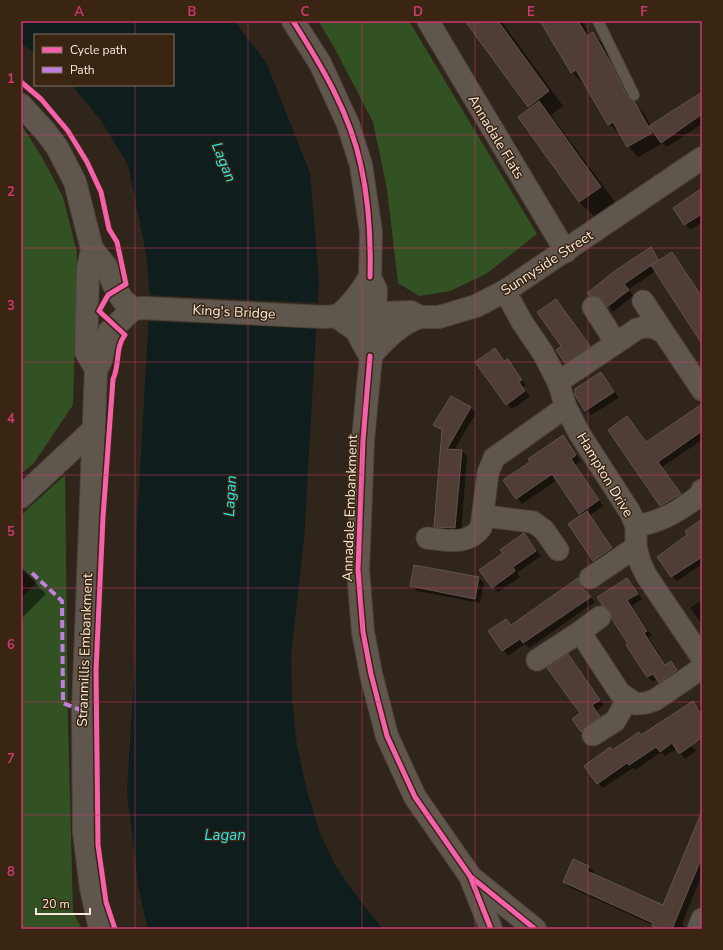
<svg xmlns="http://www.w3.org/2000/svg" width="723" height="950" font-family="'Nunito Sans',sans-serif">
<rect width="100%" height="100%" fill="#30251a"/>
<g fill="#325224">
<polygon points="318,21 409,21 537,234 486,274 450,291 419,296 398,283 387,189 373,122 334,47"/>
<polygon points="21,124 43,159 63,197 77,252 73,405 34,463 21,474"/>
<polygon points="65,475 68,724 73,912 82,929 21,929 21,598 37,582 21,567 21,515"/>
</g>
<polygon fill="#0f1d1c" points="21,21 234,21 266,62 310,173 319,280 304,539 291,655 292,700 297,746 307,791 320,833 335,865 360,901 383,929 148,929 139,891 127,791 135,664 137,523 150,297 146,253 128,165 102,122 72,85 173,85 173,35 35,35 35,53 21,44"/>
<polygon fill="#30251a" points="148,295 320,303 318,329 146,321"/>
<g fill="#0007">
<polygon points="466,21 501,21 563,106 551,115 615,202 594,216 579,202 531,109"/>
<polygon points="541,21 582,21 590,35 593,34 603,44 623,78 637,106 644,113 651,126 702,92 702,124 667,147 663,143 638,157 628,146 621,134 609,124 584,81 582,83 572,72"/>
<polygon points="702,189 702,222 690,230 674,209"/>
<polygon points="651,248 661,260 671,253 702,298 702,343 656,271 629,289 633,296 613,312 604,301 596,301 590,295"/>
<polygon points="556,300 594,352 571,368 566,362"/>
<polygon points="495,349 505,362 507,360 513,366 526,385 523,387 530,397 512,409 507,404"/>
<polygon points="601,373 619,398 591,415 586,410"/>
<polygon points="451,397 471,408 476,413 454,450 462,451 467,456 461,533 440,532 435,526 443,432 435,425"/>
<polygon points="702,410 702,440 662,467 685,500 666,511 610,430 627,417 647,443"/>
<polygon points="563,437 581,461 575,465 603,506 590,515 617,554 599,566 569,524 582,515 557,480 522,504 505,480 531,462"/>
<polygon points="702,526 702,564 677,581 672,576"/>
<polygon points="523,534 541,556 517,573 520,577 498,592 493,587 504,553"/>
<polygon points="21,568 46,594 21,619"/>
<polygon points="479,578 484,583 480,603 417,591 411,586"/>
<polygon points="578,579 583,584 585,591 595,602 529,648 525,644 508,656 490,632 506,620 512,625"/>
<polygon points="627,579 642,599 632,606 652,636 649,638 667,666 671,663 682,676 665,688 657,679 653,682 648,677 627,645 629,644 611,612 604,605"/>
<polygon points="702,600 702,624 690,608"/>
<polygon points="572,662 604,705 596,711 604,722 587,736 573,720 582,714"/>
<polygon points="693,703 698,708 702,705 702,740 692,746 696,751 685,759 677,749 665,756 661,752 635,770 633,768 603,788 598,783 612,751 642,736"/>
<polygon points="702,812 702,874 682,924 685,927 684,929 656,929 653,925 569,887 564,882 574,860 589,867 594,872 593,875 663,906"/>
</g>
<g fill="#503d35" stroke="#5f544e">
<polygon points="465,21 498,21 549,91 528,107"/>
<polygon points="540,21 578,21 587,36 593,32 613,67 628,98 634,101 652,133 627,147 613,122 608,125 576,70 571,73"/>
<polygon points="702,92 702,114 661,143 649,126"/>
<polygon points="539,101 601,187 579,202 518,117"/>
<polygon points="702,188 702,214 684,225 673,208"/>
<polygon points="651,247 659,260 624,284 629,290 607,307 599,297 590,296 587,293 616,270"/>
<polygon points="672,252 702,297 702,344 651,265"/>
<polygon points="556,299 590,346 565,363 556,350 561,346 537,312"/>
<polygon points="495,348 504,361 508,359 522,380 519,382 525,391 506,405 475,362"/>
<polygon points="601,372 614,392 585,411 575,395 575,389"/>
<polygon points="451,396 471,407 447,449 462,450 455,528 434,527 442,430 433,425"/>
<polygon points="702,404 702,431 658,462 681,494 660,506 608,430 627,416 646,442"/>
<polygon points="563,435 576,455 571,459 599,500 579,514 552,474 516,499 503,480 530,462 528,459"/>
<polygon points="587,511 612,548 593,561 568,524"/>
<polygon points="702,519 702,557 671,577 657,557 687,535 685,531"/>
<polygon points="524,533 536,551 513,567 515,571 492,588 479,570 503,553 500,550"/>
<polygon points="414,565 479,577 475,599 410,586"/>
<polygon points="578,578 580,585 591,597 523,643 520,639 502,651 488,631 506,619 511,625"/>
<polygon points="627,578 638,594 627,600 647,631 644,633 665,665 671,661 677,670 659,683 653,674 647,677 626,645 628,644 612,619 610,610 603,606 597,597"/>
<polygon points="568,654 600,700 592,705 600,717 587,725 581,732 572,719 580,713 547,668"/>
<polygon points="693,701 702,715 702,738 679,754 672,743 660,752 656,747 629,765 627,763 597,784 584,766 610,747 612,750 639,732 641,735"/>
<polygon points="702,811 702,857 672,929 660,929 652,926 653,923 563,882 573,859 589,866 587,871 663,905"/>
</g>
<g fill="none" stroke-linecap="round" stroke-linejoin="round">
<g stroke="#4d433a" stroke-width="12">
<polyline id="lane" points="598,21 634,95"/>
</g>
<g stroke="#4d433a" stroke-width="23">
<g id="street">
<polyline points="428,21 566,252"/>
<polyline points="505,291 522,322 543,353 558,382 566,407 579,433 630,512 636,526 636,547 640,562 646,575 702,658"/>
<polyline points="643,301 664,333"/>
<polyline points="593,307 616,343"/>
<path d="M558 382 637 329C648 325 654 327 664 333L702 390"/>
<polyline points="484,516 533,522 544,530 558,550"/>
<path d="M636 526C661 522 679 511 699 496L702 490"/>
<path d="M427 538C447 540 467 546 481 528L488 473 494 458 566 407"/>
<polyline points="590,578 636,547"/>
<polyline points="580,632 600,617"/>
<polyline points="537,660 580,632 620,693 636,704 646,703 655,700 702,668"/>
<polyline points="593,735 615,721 628,699"/>
<polyline points="698,929 702,919"/>
</g>
</g>
<g stroke="#4d433a" stroke-width="24">
<g id="secondary">
<polyline points="293,21 320,63 348,124 361,165 371,232 370,277 376,290 375,313 363,440 358,570 363,632 371,674 387,736 415,797 470,876 491,929"/>
<polyline points="21,105 44,130 57,147 75,182 92,249 88,269 86,352 96,369"/>
<polyline points="92,249 106,266 116,290 123,300 133,309"/>
<polyline points="133,309 144,308 324,317 359,314 411,312 420,317 439,317 476,306 505,291 702,158"/>
<path d="M337 317C351 306 361 292 370 277"/>
<polyline points="337,317 356,330 370,356"/>
<path d="M370 356C386 339 398 325 420 317"/>
<polyline points="21,497 94,429"/>
<polyline points="472,878 535,929"/>
<polyline points="100,929 91,888 84,832 83,711 96,369 100,363 109,332 133,309"/>
</g>
</g>
<use href="#lane" stroke="#5f574e" stroke-width="10"/>
<use href="#street" stroke="#5f574e" stroke-width="21"/>
<use href="#secondary" stroke="#5f574e" stroke-width="22"/>
<polyline stroke="#c07fdc" stroke-width="4" stroke-dasharray="8 4" stroke-linecap="butt" points="32,573 62,601 63,703 83,711"/>
<g stroke="#392511" stroke-width="8">
<g id="cycleway">
<path d="M293 21C321 65 350 113 361 166 369 202 371 240 370 277"/>
<path d="M21 82 41 99 68 131 87 162 101 192 109 229 117 242 126 284 108 295 99 311 125 335C115 347 120 365 113 379L103 517 96 670 98 845 106 902 115 929"/>
<polyline points="370,356 363,440 358,570 363,632 371,674 387,736 415,797 470,876 491,929"/>
<polyline points="471,877 535,929"/>
</g>
</g>
<use href="#cycleway" stroke="#f560ab" stroke-width="5"/>
</g>
<path fill="none" stroke="#ca386e" stroke-width="1" stroke-opacity="0.55" d="M135 21V35M248 21V929M362 21V929M475 21V929M588 21V929M135 85V929M21 135H702M21 248H702M21 362H702M21 475H702M21 588H702M21 702H702M21 815H702"/>
<g text-anchor="middle" dominant-baseline="central" stroke-width="3" stroke-linejoin="round" paint-order="stroke">
<g font-size="14" fill="#f7eadd" stroke="#392511">
<text transform="translate(496 137) rotate(59)">Annadale Flats</text>
<text transform="translate(547 263) rotate(-33)">Sunnyside Street</text>
<text transform="translate(234 312) rotate(3)">King's Bridge</text>
<text transform="translate(605 475) rotate(59)">Hampton Drive</text>
<text transform="translate(350 508) rotate(-88)">Annadale Embankment</text>
<text transform="translate(85 650) rotate(-88)">Stranmillis Embankment</text>
</g>
<g font-size="15" font-style="italic" fill="#2aeaec" stroke="#392511">
<text transform="translate(224 162) rotate(68)">Lagan</text>
<text transform="translate(230 496) rotate(-87)">Lagan</text>
<text x="225" y="835">Lagan</text>
</g>
</g>
<rect width="723" height="950" fill="none" stroke="#392511" stroke-width="44"/>
<rect x="34" y="34" width="140" height="52" fill="#392511" stroke="#857463"/>
<rect x="42" y="47" width="20" height="6" fill="#f560ab" stroke="#857463"/>
<text x="70" y="54" font-size="12" fill="#f7eadd">Cycle path</text>
<rect x="42" y="67" width="20" height="6" fill="#c07fdc" stroke="#857463"/>
<text x="70" y="74" font-size="12" fill="#f7eadd">Path</text>
<path d="M36 908v6h54v-6" fill="none" stroke="#f7eadd" stroke-width="2"/>
<text x="42" y="908" font-size="12" fill="#f7eadd" stroke="#392511" stroke-width="3" paint-order="stroke">20 m</text>
<rect x="22" y="22" width="679" height="906" fill="none" stroke="#ca386e" stroke-width="1.5"/>
<g font-size="13" text-anchor="middle" font-weight="bold" fill="#ca386e">
<text x="79" y="16">A</text>
<text x="192" y="16">B</text>
<text x="305" y="16">C</text>
<text x="418" y="16">D</text>
<text x="531" y="16">E</text>
<text x="644" y="16">F</text>
<text x="11" y="83">1</text>
<text x="11" y="196">2</text>
<text x="11" y="310">3</text>
<text x="11" y="423">4</text>
<text x="11" y="536">5</text>
<text x="11" y="649">6</text>
<text x="11" y="763">7</text>
<text x="11" y="876">8</text>
</g>
</svg>
